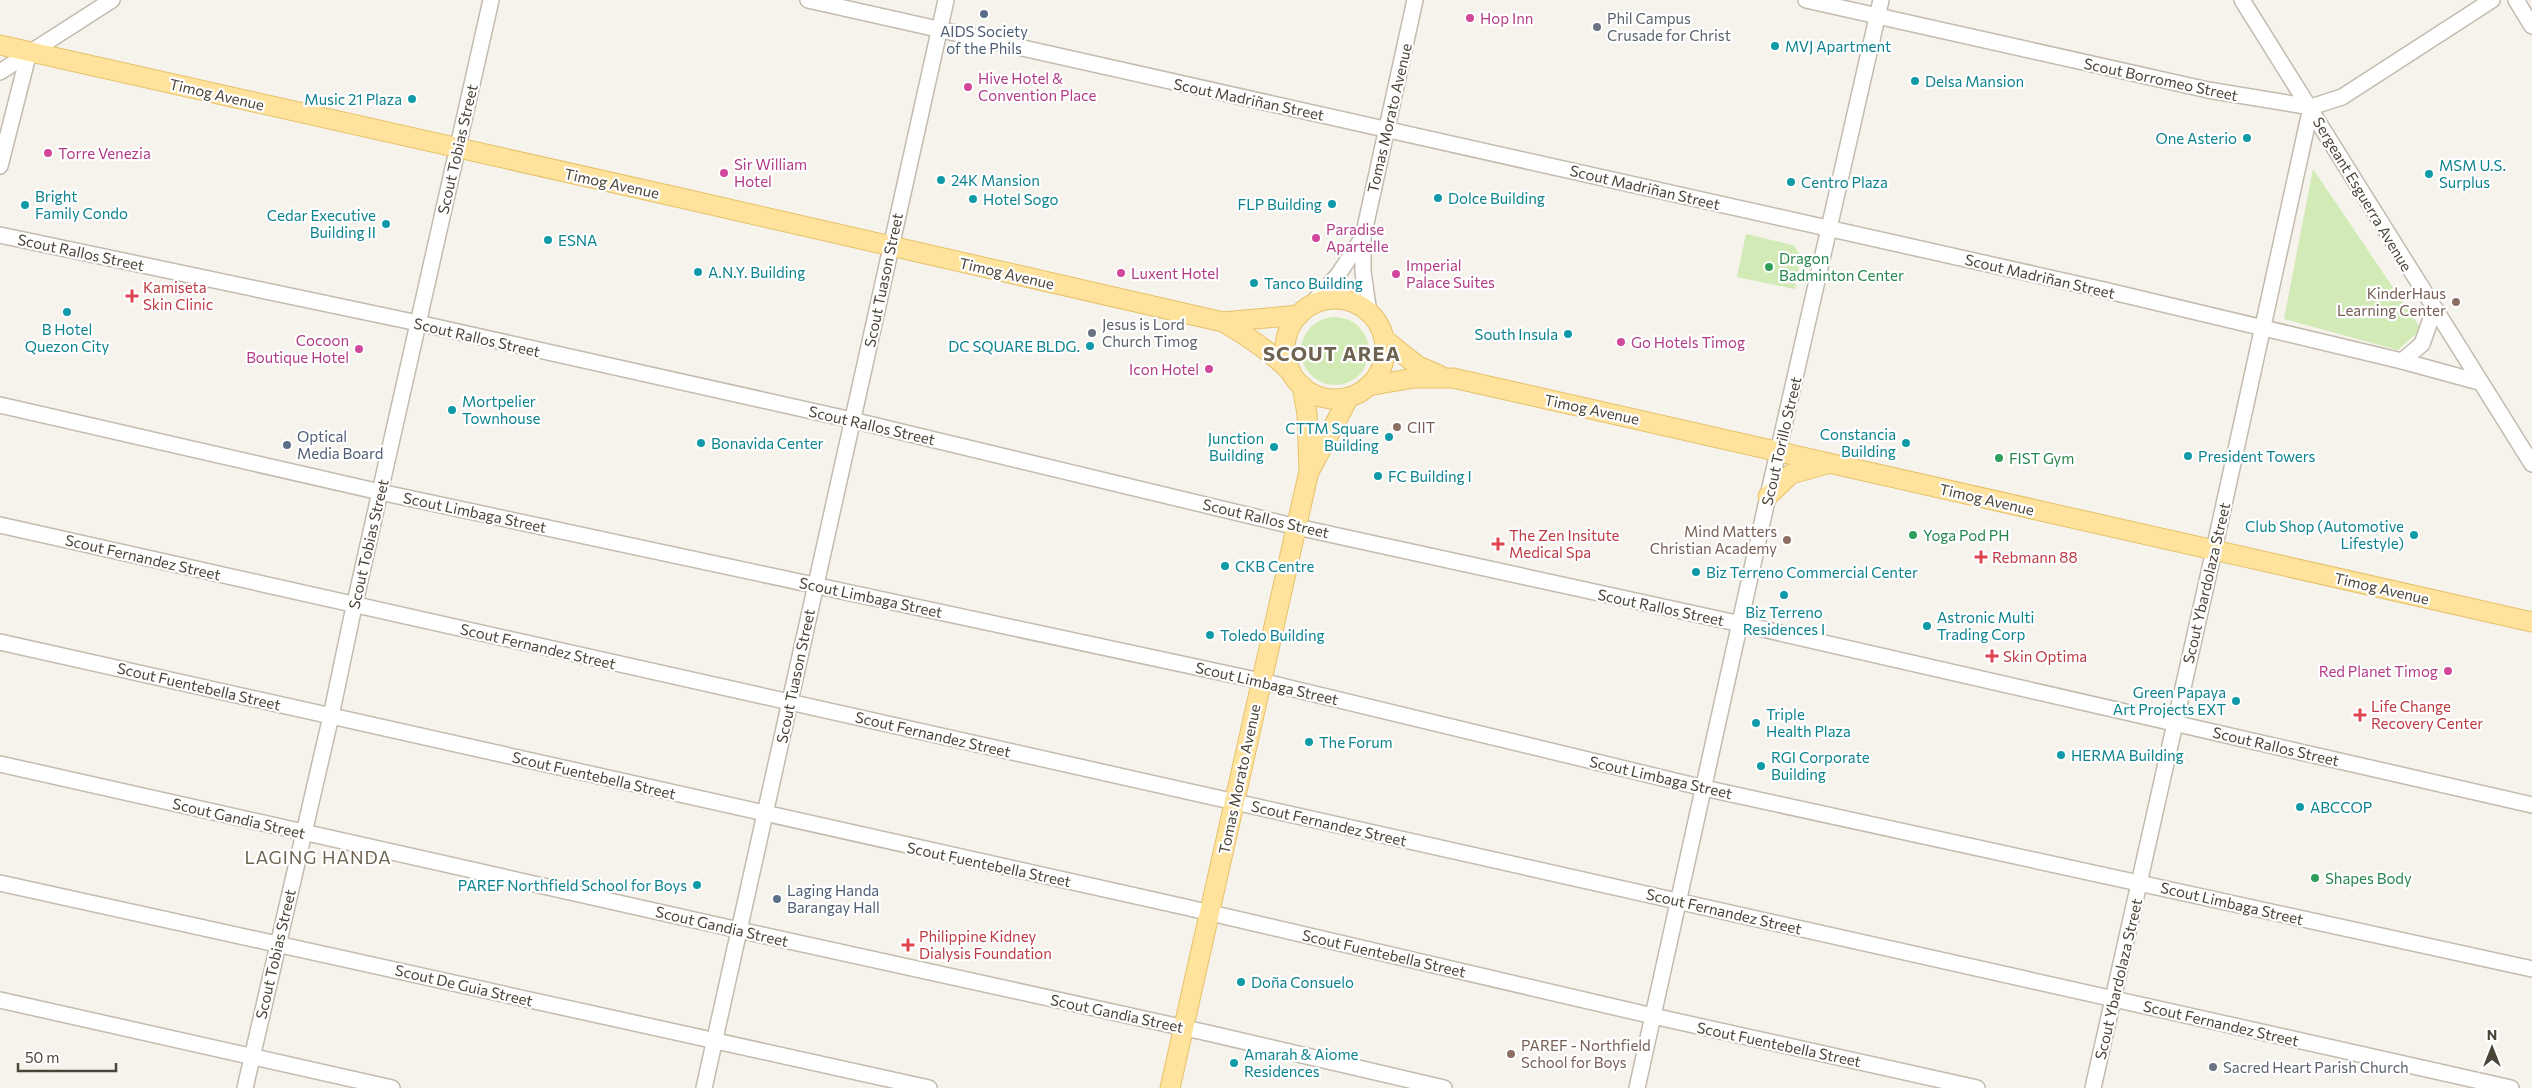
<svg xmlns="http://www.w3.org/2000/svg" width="2532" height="1088" font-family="Commissioner,sans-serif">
<rect width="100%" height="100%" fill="#f6f3ec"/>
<g fill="#d2eab5">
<polygon points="2313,169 2421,329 2398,350 2284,319"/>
<polygon points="1746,234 1793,245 1801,256 1795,289 1737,277"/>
<circle cx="1335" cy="351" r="34"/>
</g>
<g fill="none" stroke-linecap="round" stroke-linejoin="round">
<g stroke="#c2bbae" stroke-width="18">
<g id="minor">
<polyline points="808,0 2104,290 2402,361 2479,382"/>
<polyline points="1806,0 2208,90 2311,107 2342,97 2492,0"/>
<polyline points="2242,0 2532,464"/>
<polyline points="2516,0 2532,26"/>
<polyline points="0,72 112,0"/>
<polyline points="0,166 29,52"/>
<polyline points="0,235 418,323 852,420 1297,527 1741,624 2532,805"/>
<polyline points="1309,307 1338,275 1363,237"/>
<polyline points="1369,313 1363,272 1363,237 1415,0"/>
<polyline points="2402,361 2422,344 2434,310"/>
<polyline points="0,405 380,492 1261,681 1704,788 2532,969"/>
<polyline points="0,525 2511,1088"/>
<polyline points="0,642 1185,907 1653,1016 1977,1088"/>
<polyline points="0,764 739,930 1208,1033 1444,1088"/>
<polyline points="0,883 929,1088"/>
<polyline points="0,1000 392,1088"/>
<polyline points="245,1088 331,716 352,616 491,0"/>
<polyline points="704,1088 946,0"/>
<polyline points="1637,1088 1768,496 1881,0"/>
<polyline points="2093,1088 2214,550 2311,107"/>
</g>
</g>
<g stroke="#e6c16a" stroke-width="21">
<g id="major">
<path d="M0 45 690 200 1223 322C1249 337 1270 351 1291 372"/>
<circle cx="1335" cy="349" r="50"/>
<polyline points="1223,322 1299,315"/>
<polyline points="1384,339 1418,366 1439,375"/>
<polyline points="1368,386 1414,378 1453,378 2532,622"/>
<polyline points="1310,470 1349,397"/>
<polyline points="1768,496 1791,474 1827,464"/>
<polyline points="1170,1088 1309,471 1307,414 1302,386"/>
</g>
</g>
<use href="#minor" stroke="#fff" stroke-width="15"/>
<use href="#major" stroke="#ffe39c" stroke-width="19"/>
</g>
<g fill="#5c6f8a" stroke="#fff" stroke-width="2">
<circle cx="984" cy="14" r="5"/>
<circle cx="287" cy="445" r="5"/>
<circle cx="777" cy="899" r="5"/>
</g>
<g fill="#d1479c" stroke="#fff" stroke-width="2">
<circle cx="1470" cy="18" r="5"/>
<circle cx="968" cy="87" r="5"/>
<circle cx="48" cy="153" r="5"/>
<circle cx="724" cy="173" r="5"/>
<circle cx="1316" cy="238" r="5"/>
<circle cx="1121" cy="273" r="5"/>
<circle cx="1396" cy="274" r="5"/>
<circle cx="1621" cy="342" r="5"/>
<circle cx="359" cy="349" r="5"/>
<circle cx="1209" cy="369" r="5"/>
<circle cx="2448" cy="671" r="5"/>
</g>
<g fill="#6b7280" stroke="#fff" stroke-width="2">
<circle cx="1597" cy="27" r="5"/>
<circle cx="1092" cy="333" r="5"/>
<circle cx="2213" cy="1067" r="5"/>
</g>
<g fill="#0f9aa8" stroke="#fff" stroke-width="2">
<circle cx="1775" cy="46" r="5"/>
<circle cx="1915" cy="81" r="5"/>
<circle cx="412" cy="99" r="5"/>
<circle cx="2247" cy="138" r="5"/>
<circle cx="2429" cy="174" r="5"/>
<circle cx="941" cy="180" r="5"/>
<circle cx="1791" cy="182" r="5"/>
<circle cx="1438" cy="198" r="5"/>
<circle cx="973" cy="199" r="5"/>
<circle cx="1332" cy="204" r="5"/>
<circle cx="25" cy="205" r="5"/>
<circle cx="386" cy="224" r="5"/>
<circle cx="548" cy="240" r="5"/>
<circle cx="698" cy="272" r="5"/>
<circle cx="1254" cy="283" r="5"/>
<circle cx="67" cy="312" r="5"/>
<circle cx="1568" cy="334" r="5"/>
<circle cx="1090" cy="346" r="5"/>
<circle cx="452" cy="410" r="5"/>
<circle cx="1389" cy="437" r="5"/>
<circle cx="701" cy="443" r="5"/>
<circle cx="1906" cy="443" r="5"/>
<circle cx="1274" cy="447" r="5"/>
<circle cx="2188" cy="456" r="5"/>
<circle cx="1378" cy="476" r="5"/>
<circle cx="2414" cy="535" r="5"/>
<circle cx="1225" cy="566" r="5"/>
<circle cx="1696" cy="572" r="5"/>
<circle cx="1784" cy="595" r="5"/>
<circle cx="1927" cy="626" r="5"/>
<circle cx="1210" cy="635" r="5"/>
<circle cx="2236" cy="701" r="5"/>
<circle cx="1756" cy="723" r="5"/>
<circle cx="1309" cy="742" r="5"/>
<circle cx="2061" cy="755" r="5"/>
<circle cx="1761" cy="766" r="5"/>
<circle cx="2300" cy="807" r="5"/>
<circle cx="697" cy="885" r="5"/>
<circle cx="1241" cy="982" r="5"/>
<circle cx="1234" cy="1063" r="5"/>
</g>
<g fill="#2e9e5b" stroke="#fff" stroke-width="2">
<circle cx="1769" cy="267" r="5"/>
<circle cx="1999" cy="458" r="5"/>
<circle cx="1913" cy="535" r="5"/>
<circle cx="2315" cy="878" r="5"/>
</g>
<g fill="#e0444e" stroke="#fff" stroke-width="2">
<path d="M129.5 288.5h5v5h5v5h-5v5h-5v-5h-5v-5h5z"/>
<path d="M1495.5 536.5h5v5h5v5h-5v5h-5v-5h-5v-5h5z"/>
<path d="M1978.5 549.5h5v5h5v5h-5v5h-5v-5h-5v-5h5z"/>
<path d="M1989.5 648.5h5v5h5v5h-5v5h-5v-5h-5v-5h5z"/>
<path d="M2357.5 707.5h5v5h5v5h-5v5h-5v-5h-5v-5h5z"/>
<path d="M905.5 937.5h5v5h5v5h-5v5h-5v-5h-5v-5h5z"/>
</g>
<g fill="#8d6e63" stroke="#fff" stroke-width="2">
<circle cx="2456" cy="302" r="5"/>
<circle cx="1397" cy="427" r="5"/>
<circle cx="1787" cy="540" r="5"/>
<circle cx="1511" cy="1054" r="5"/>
</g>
<g text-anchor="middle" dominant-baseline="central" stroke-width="4.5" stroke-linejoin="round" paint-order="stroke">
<g font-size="15" fill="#b23c85" stroke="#fff" text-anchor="start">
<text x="1480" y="18">Hop Inn</text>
<text x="978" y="78">Hive Hotel &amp;<tspan x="978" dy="17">Convention Place</tspan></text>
<text x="58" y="153">Torre Venezia</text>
<text x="734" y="164">Sir William<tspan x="734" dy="17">Hotel</tspan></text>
<text x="1326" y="229">Paradise<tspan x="1326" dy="17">Apartelle</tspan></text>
<text x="1406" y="265">Imperial<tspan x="1406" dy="17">Palace Suites</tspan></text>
<text x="1131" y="273">Luxent Hotel</text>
<text x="349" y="340" text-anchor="end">Cocoon<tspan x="349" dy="17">Boutique Hotel</tspan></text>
<text x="1631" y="342">Go Hotels Timog</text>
<text x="1199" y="369" text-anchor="end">Icon Hotel</text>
<text x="2438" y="671" text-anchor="end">Red Planet Timog</text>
</g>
<g font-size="15" fill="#5b616d" stroke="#fff" text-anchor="start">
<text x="1607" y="18">Phil Campus<tspan x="1607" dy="17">Crusade for Christ</tspan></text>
<text x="1102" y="324">Jesus is Lord<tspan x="1102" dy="17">Church Timog</tspan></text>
<text x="2223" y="1067">Sacred Heart Parish Church</text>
</g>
<g font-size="15" fill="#4e5e75" stroke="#fff" text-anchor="start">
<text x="984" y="31" text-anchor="middle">AIDS Society<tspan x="984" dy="17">of the Phils</tspan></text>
<text x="297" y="436">Optical<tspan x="297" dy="17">Media Board</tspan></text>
<text x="787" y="890">Laging Handa<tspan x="787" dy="17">Barangay Hall</tspan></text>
</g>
<g font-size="15" fill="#0d838f" stroke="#fff" text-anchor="start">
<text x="1785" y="46">MVJ Apartment</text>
<text x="1925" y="81">Delsa Mansion</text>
<text x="402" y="99" text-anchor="end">Music 21 Plaza</text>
<text x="2237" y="138" text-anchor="end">One Asterio</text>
<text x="2439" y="165">MSM U.S.<tspan x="2439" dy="17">Surplus</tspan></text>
<text x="951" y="180">24K Mansion</text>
<text x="1801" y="182">Centro Plaza</text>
<text x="35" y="196">Bright<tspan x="35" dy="17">Family Condo</tspan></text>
<text x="1448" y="198">Dolce Building</text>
<text x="983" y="199">Hotel Sogo</text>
<text x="1322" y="204" text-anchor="end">FLP Building</text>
<text x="376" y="215" text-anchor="end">Cedar Executive<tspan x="376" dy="17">Building II</tspan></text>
<text x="558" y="240">ESNA</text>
<text x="708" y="272">A.N.Y. Building</text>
<text x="1264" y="283">Tanco Building</text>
<text x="67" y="329" text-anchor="middle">B Hotel<tspan x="67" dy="17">Quezon City</tspan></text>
<text x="1558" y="334" text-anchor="end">South Insula</text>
<text x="1080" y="346" text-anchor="end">DC SQUARE BLDG.</text>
<text x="462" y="401">Mortpelier<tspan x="462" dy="17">Townhouse</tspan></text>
<text x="1379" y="428" text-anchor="end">CTTM Square<tspan x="1379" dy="17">Building</tspan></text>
<text x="1896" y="434" text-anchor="end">Constancia<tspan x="1896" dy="17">Building</tspan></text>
<text x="1264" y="438" text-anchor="end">Junction<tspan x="1264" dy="17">Building</tspan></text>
<text x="711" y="443">Bonavida Center</text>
<text x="2198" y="456">President Towers</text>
<text x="1388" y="476">FC Building I</text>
<text x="2404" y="526" text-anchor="end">Club Shop (Automotive<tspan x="2404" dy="17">Lifestyle)</tspan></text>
<text x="1235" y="566">CKB Centre</text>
<text x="1706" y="572">Biz Terreno Commercial Center</text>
<text x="1784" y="612" text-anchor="middle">Biz Terreno<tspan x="1784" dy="17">Residences I</tspan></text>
<text x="1937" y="617">Astronic Multi<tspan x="1937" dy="17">Trading Corp</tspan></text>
<text x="1220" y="635">Toledo Building</text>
<text x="2226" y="692" text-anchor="end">Green Papaya<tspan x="2226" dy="17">Art Projects EXT</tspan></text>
<text x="1766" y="714">Triple<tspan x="1766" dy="17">Health Plaza</tspan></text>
<text x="1319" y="742">The Forum</text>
<text x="2071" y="755">HERMA Building</text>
<text x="1771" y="757">RGI Corporate<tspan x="1771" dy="17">Building</tspan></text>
<text x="2310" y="807">ABCCOP</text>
<text x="687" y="885" text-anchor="end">PAREF Northfield School for Boys</text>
<text x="1251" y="982">Doña Consuelo</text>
<text x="1244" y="1054">Amarah &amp; Aiome<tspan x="1244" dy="17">Residences</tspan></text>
</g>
<g font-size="15" fill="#4b4439" stroke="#fff">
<text transform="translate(2161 79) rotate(12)">Scout Borromeo Street</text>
<text transform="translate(217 94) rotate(13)">Timog Avenue</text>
<text transform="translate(1249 99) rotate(12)">Scout Madriñan Street</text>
<text transform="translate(1389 118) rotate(-77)">Tomas Morato Avenue</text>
<text transform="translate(457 149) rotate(-77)">Scout Tobias Street</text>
<text transform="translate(612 183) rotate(12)">Timog Avenue</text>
<text transform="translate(1645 187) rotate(13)">Scout Madriñan Street</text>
<text transform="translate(2363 194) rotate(59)">Sergeant Esguerra Avenue</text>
<text transform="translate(81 252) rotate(12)">Scout Rallos Street</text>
<text transform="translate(1007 273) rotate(13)">Timog Avenue</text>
<text transform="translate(2040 276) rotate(13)">Scout Madriñan Street</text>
<text transform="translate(883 280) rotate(-78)">Scout Tuason Street</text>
<text transform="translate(477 337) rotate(13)">Scout Rallos Street</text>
<text transform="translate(1592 409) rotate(12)">Timog Avenue</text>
<text transform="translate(872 425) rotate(13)">Scout Rallos Street</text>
<text transform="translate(1781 441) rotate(-77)">Scout Torillo Street</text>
<text transform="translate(1987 499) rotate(13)">Timog Avenue</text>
<text transform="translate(475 512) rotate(12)">Scout Limbaga Street</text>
<text transform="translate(1266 518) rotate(13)">Scout Rallos Street</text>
<text transform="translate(368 544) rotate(-77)">Scout Tobias Street</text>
<text transform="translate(143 557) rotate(13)">Scout Fernandez Street</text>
<text transform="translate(2206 583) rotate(-77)">Scout Ybardolaza Street</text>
<text transform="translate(2382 588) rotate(13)">Timog Avenue</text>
<text transform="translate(871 597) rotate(12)">Scout Limbaga Street</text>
<text transform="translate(1661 607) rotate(12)">Scout Rallos Street</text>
<text transform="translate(538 646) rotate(13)">Scout Fernandez Street</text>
<text transform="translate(795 676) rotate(-78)">Scout Tuason Street</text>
<text transform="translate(1267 683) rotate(13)">Scout Limbaga Street</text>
<text transform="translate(199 686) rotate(13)">Scout Fuentebella Street</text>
<text transform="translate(933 734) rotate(13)">Scout Fernandez Street</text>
<text transform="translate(2276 746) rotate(13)">Scout Rallos Street</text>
<text transform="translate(594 775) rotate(13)">Scout Fuentebella Street</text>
<text transform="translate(1661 777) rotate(13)">Scout Limbaga Street</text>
<text transform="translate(1239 779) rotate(-78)">Tomas Morato Avenue</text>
<text transform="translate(239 818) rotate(13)">Scout Gandia Street</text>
<text transform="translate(1329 823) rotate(13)">Scout Fernandez Street</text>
<text transform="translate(989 864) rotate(12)">Scout Fuentebella Street</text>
<text transform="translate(2232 903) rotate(13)">Scout Limbaga Street</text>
<text transform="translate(1724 911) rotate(13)">Scout Fernandez Street</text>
<text transform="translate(722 926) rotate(13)">Scout Gandia Street</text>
<text transform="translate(1384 953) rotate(13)">Scout Fuentebella Street</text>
<text transform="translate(275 954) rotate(-77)">Scout Tobias Street</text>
<text transform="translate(2118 979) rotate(-77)">Scout Ybardolaza Street</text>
<text transform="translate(464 985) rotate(13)">Scout De Guia Street</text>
<text transform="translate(1117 1013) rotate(12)">Scout Gandia Street</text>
<text transform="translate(2221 1023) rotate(13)">Scout Fernandez Street</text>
<text transform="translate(1779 1044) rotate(12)">Scout Fuentebella Street</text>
</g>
<g font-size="15" fill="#27864d" stroke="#fff" text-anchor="start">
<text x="1779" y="258">Dragon<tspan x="1779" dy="17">Badminton Center</tspan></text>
<text x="2009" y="458">FIST Gym</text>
<text x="1923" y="535">Yoga Pod PH</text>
<text x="2325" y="878">Shapes Body</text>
</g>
<g font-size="15" fill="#be3a42" stroke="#fff" text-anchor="start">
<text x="143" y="287">Kamiseta<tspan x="143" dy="17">Skin Clinic</tspan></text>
<text x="1509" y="535">The Zen Insitute<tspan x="1509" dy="17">Medical Spa</tspan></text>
<text x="1992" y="557">Rebmann 88</text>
<text x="2003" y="656">Skin Optima</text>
<text x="2371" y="706">Life Change<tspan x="2371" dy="17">Recovery Center</tspan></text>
<text x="919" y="936">Philippine Kidney<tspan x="919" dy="17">Dialysis Foundation</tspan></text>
</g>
<g font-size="15" fill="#785e54" stroke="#fff" text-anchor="end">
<text x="2446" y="293">KinderHaus<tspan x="2446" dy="17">Learning Center</tspan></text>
<text x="1407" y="427" text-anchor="start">CIIT</text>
<text x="1777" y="531">Mind Matters<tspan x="1777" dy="17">Christian Academy</tspan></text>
<text x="1521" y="1045" text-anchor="start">PAREF - Northfield<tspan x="1521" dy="17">School for Boys</tspan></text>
</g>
<g font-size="18" letter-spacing="1" fill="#6e6250" stroke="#fff">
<text x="318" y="857">LAGING HANDA</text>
</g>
<g font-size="20" font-weight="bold" letter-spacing="1" fill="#6e6250" stroke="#fff">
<text x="1332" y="353">SCOUT AREA</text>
</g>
</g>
<g transform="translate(2492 1048)" stroke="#ffffff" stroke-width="4" paint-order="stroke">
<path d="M0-4L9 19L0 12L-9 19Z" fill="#4b4439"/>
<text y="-8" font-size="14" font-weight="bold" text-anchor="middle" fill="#4b4439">N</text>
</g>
<path d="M18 1063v8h98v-8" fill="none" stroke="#4b4439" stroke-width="2.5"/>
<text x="25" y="1063" font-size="15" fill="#4b4439" stroke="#ffffff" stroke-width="4" paint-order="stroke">50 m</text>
</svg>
